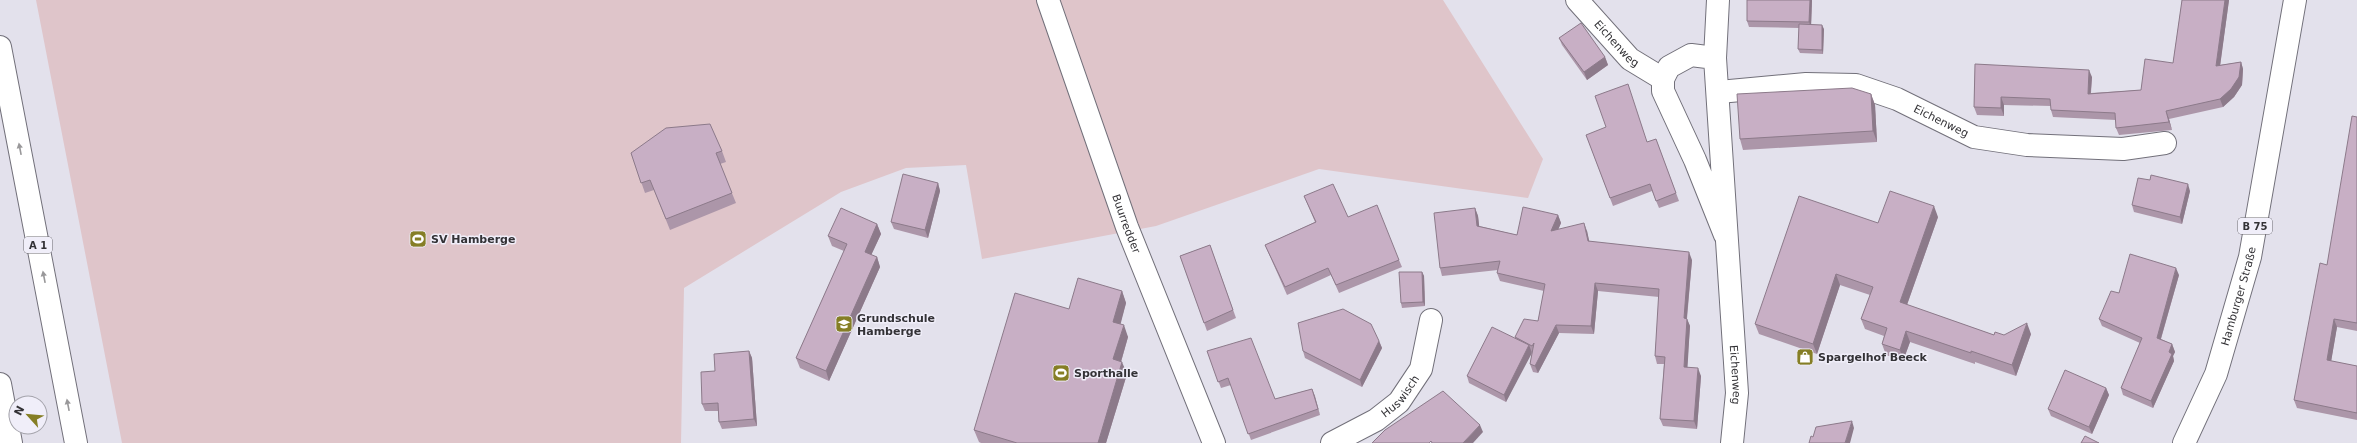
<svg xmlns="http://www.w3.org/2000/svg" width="2357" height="443" font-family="'DejaVu Sans',sans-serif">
<rect width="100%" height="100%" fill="#e3e1ec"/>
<polygon fill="#dfc5ca" points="36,0 1443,0 1543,159 1528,198 1319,169 1156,226 982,259 966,165 906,168 841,192 684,288 681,443 122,443"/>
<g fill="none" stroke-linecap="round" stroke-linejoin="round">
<g stroke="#72707a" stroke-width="24">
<g id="minor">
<path id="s1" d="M1048 0 1127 227 1214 443"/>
<path id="s2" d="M1577 0 1630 59 1663 79"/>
<polyline points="1715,58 1718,0"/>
<path id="s3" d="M1719 92 1806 84 1856 85 1897 99 1974 137 2027 145 2123 149 2165 143"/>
<path id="s4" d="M1725 235 1695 160 1663 91V79L1669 67 1691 55 1715 58 1737 393 1732 443"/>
<path id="s5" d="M1332 443 1376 420 1399 402 1421 369 1431 320"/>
</g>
</g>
<g stroke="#72707a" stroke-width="24">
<g id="major">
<path id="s6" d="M2184 443 2216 374 2250 257 2295 0"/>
</g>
</g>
<g stroke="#72707a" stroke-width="24">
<g id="highway">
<polyline points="0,47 76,443"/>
<polyline points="0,384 11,443"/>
</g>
</g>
<use href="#minor" stroke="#fff" stroke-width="22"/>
<use href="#major" stroke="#fff" stroke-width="22"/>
<use href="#highway" stroke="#fff" stroke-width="22"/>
</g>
<g fill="#ac96a9">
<polygon points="1812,0 1811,25 1824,29 1823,54 1800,53 1798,49 1799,28 1749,27 1747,21"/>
<polygon points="2182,0 2229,0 2220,65 2241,62 2243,69 2242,85 2234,97 2223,107 2169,119 2172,130 2119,135 2116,128 2116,120 2053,117 2051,110 2051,106 2004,105 2004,116 1977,115 1974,107 1975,64 2092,77 2091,93 2141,90 2173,63"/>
<polygon points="1559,38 1605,57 1608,65 1587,80 1562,45"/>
<polygon points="1871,94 1875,105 1877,142 1743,150 1740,139"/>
<polygon points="2357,117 2357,331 2337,327 2331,361 2357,366 2357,420 2297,408 2294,400 2327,265"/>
<polygon points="1586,135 1648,142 1656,139 1679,201 1659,208 1652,191 1613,206"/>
<polygon points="722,151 726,162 720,164 736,203 670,230 654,190 645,193 631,153"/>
<polygon points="938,183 940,191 928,238 894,229 891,222"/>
<polygon points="2190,191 2182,224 2134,212 2132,205"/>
<polygon points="1304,196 1348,217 1399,260 1402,267 1339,293 1331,275 1287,295 1268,252 1265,245 1315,222"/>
<polygon points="1475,208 1478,216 1479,226 1517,235 1558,215 1561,223 1558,230 1587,231 1589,241 1692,260 1687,319 1690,326 1687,367 1701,376 1697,429 1663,426 1660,419 1664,364 1657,364 1655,356 1659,297 1598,291 1594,334 1559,333 1538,373 1533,372 1530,364 1532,352 1531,352 1506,402 1469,383 1467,376 1515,338 1515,337 1538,321 1544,291 1500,281 1497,273 1498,270 1442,276 1440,268"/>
<polygon points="1938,217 1907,305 1994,335 2004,335 2031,334 2016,376 1975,362 1975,364 1910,342 1903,361 1886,355 1882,344 1884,336 1865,329 1861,319 1870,295 1840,285 1817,354 1759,334 1755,324 1878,223"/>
<polygon points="877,224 881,234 871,255 877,257 880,267 829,381 800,368 796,358 844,251 832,246 828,236"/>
<polygon points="1210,245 1236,318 1207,331 1180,256"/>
<polygon points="1422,272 1424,276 1425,306 1402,308 1401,303"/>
<polygon points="2179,275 2161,339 2172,344 2175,352 2173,356 2174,361 2153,408 2123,395 2121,388 2140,343 2102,326 2099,319 2119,293"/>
<polygon points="1122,291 1126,303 1120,324 1128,337 1121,362 1127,374 1106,443 981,443 979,442 974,430 1069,309"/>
<polygon points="1379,341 1382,348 1362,387 1305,358 1303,351"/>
<polygon points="749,351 752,358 757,426 722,429 719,422 718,411 705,411 702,404 715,371"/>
<polygon points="1207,351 1275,399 1312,389 1320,415 1251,440 1231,385 1221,388"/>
<polygon points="2106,388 2109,395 2092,434 2051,416 2048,409"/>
</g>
<g fill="#8c7a8a">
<polygon points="1810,0 1812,0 1811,28 1809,22"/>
<polygon points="2225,0 2229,0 2219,74 2216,66"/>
<polygon points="1822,25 1824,29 1823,54 1822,50"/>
<polygon points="1605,57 1608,65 1587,80 1584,72"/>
<polygon points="2241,62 2243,69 2242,85 2234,97 2223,107 2220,99"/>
<polygon points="2089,70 2092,77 2090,101 2088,94"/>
<polygon points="1871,94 1875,105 1877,142 1873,131"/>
<polygon points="2001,97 2004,105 2004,116 2001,108"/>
<polygon points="2166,111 2169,119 2172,130 2169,122"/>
<polygon points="938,183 940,191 928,238 925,230"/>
<polygon points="2188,184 2190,191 2182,224 2180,217"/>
<polygon points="1934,206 1938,217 1904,313 1900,302"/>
<polygon points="1475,208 1478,216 1480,233 1477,226"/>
<polygon points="1558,215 1561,223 1554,239 1551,231"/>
<polygon points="1584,223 1587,231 1591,249 1588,241"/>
<polygon points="877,224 881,234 868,262 865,252"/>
<polygon points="1689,252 1692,260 1686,326 1684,318"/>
<polygon points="877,257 880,267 829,381 826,371"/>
<polygon points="2176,268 2179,275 2159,345 2157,338"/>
<polygon points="1422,272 1424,276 1425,306 1423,302"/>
<polygon points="1836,274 1840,285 1817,354 1813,344"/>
<polygon points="1595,283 1598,291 1594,334 1591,326"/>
<polygon points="1122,291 1126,303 1118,334 1113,322"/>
<polygon points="1687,319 1690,326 1687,375 1684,367"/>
<polygon points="2334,319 2337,327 2330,368 2327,360"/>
<polygon points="2027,323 2031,334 2016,376 2012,365"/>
<polygon points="1124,325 1128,337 1118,372 1113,359"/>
<polygon points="1556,325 1559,333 1538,373 1535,366"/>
<polygon points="1906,331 1910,342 1903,361 1900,350"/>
<polygon points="1379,341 1382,348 1362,387 1360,380"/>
<polygon points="2172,344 2175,352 2173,356 2174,361 2153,408 2151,401 2169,352"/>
<polygon points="1529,345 1532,353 1506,402 1504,395"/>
<polygon points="749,351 752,358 757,426 754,419"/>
<polygon points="1122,362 1127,374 1106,443 1098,443"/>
<polygon points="1698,368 1701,376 1697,429 1694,421"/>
<polygon points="2106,388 2109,395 2092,434 2089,427"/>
<polygon points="1312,389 1315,396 1320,415 1318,409"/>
<polygon points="1852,421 1854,428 1850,443 1845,443"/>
<polygon points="1480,425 1483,432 1473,443 1463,443"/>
</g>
<g fill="#c8afc5" stroke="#8c7a8a">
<polygon points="1747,0 1810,0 1809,22 1747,21"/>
<polygon points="2182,0 2225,0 2216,66 2241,62 2239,77 2231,89 2220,99 2166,111 2169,122 2116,128 2115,113 2051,110 2050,99 2001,97 2001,108 1974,107 1975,64 2089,70 2088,94 2141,90 2145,59 2173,63"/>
<polygon points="1581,23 1605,57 1584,72 1559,38"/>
<polygon points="1799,24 1822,25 1822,50 1798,49"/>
<polygon points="1628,84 1647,142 1656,139 1676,193 1656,201 1650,184 1610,198 1586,135 1606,127 1595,96"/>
<polygon points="1852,88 1871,94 1873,131 1740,139 1737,94"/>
<polygon points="2352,116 2357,117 2357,323 2334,319 2327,360 2357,366 2357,413 2294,400 2320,263 2327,265"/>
<polygon points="710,124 722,151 716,153 732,193 666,219 650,180 641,183 631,153 666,128"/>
<polygon points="903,174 938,183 925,230 891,222"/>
<polygon points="2151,175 2188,184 2180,217 2132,205 2138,178 2150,180"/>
<polygon points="1333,184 1348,217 1377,205 1399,260 1336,285 1328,268 1285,287 1265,245 1316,222 1304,196"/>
<polygon points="1890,191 1934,206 1900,302 1994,335 1995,332 2004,335 2027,323 2012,365 1971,351 1971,353 1906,331 1900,350 1882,344 1887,328 1861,319 1873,287 1836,274 1813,344 1755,324 1799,196 1878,223"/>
<polygon points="1523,207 1558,215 1551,231 1584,223 1588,241 1689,252 1684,318 1687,319 1684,367 1698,368 1694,421 1660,419 1665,357 1655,356 1659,289 1595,283 1591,326 1556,325 1535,366 1530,364 1534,343 1532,346 1515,337 1524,319 1538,321 1545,284 1497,273 1500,261 1440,268 1434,213 1475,208 1477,226 1517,235"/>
<polygon points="841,208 877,224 865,252 877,257 826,371 796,358 847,244 828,236"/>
<polygon points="1210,245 1233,310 1204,323 1180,256"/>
<polygon points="2130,254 2176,268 2157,338 2172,344 2169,352 2172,354 2151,401 2121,388 2142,338 2099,319 2111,291 2119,293"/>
<polygon points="1399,272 1422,272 1423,302 1401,303"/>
<polygon points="1078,278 1122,291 1113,322 1124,325 1113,359 1122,362 1098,443 1017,443 974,430 1015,293 1069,309"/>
<polygon points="1343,309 1371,324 1379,341 1360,380 1303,351 1298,323"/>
<polygon points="1492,327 1529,345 1504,395 1467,376"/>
<polygon points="1251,338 1275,399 1312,389 1318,409 1248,434 1228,378 1218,382 1207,351"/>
<polygon points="749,351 754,419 719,422 718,403 702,404 701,372 715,371 714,354"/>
<polygon points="2065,370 2106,388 2089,427 2048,409"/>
<polygon points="1443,391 1480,425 1463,443 1432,443 1431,441 1429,443 1372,443 1385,430"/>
<polygon points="1852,421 1845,443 1809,443 1811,436 1813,437 1816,427"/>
<polygon points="2085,436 2099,443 2081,443"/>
</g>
<defs><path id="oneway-solid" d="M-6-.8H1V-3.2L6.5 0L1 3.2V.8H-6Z"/></defs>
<g fill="#99989a">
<use href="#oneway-solid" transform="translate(20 149) rotate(-101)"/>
<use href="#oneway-solid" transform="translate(44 277) rotate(-101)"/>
<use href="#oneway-solid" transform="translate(68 405) rotate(-101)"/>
</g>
<defs>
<g id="stadium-square" transform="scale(0.9)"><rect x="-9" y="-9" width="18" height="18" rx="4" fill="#857e25" stroke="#f0eef9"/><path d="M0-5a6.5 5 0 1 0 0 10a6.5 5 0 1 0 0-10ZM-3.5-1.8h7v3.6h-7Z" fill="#fff"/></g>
<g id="school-square" transform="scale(0.9)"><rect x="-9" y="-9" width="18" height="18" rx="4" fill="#857e25" stroke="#f0eef9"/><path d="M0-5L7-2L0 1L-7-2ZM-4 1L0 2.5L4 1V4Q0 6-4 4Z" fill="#fff"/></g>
<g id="shop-square" transform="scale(0.9)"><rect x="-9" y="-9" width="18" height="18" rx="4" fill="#857e25" stroke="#f0eef9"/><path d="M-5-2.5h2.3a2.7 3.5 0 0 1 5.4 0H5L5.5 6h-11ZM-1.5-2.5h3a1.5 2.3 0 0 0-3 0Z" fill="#fff"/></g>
</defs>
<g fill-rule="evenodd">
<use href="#stadium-square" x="418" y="239"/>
<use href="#school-square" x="844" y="324"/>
<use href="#shop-square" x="1805" y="357"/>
<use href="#stadium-square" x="1061" y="373"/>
</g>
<g text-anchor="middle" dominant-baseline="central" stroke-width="3" stroke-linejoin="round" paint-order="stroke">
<g fill="#f0eef9" stroke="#6c6a70" stroke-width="1">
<rect x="2238" y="218" width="34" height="16" rx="3"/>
<rect x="24" y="237" width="28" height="16" rx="3"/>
</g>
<g font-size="10" font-weight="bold" fill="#333236">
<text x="2255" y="226">B 75</text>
<text x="38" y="245">A 1</text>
</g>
<g font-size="11" fill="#333236" stroke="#f0eef9">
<text stroke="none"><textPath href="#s2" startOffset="59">Eichenweg</textPath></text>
<text stroke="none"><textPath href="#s3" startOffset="230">Eichenweg</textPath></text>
<text stroke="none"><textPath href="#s1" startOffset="237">Buurredder</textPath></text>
<text stroke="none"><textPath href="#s6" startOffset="157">Hamburger Straße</textPath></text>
<text stroke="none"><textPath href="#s4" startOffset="549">Eichenweg</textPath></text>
<text stroke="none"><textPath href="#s5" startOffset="84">Huswisch</textPath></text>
</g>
<g font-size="11" font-weight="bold" fill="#333236" stroke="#f0eef9" text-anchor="start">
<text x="431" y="239">SV Hamberge</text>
<text x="857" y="318">Grundschule<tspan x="857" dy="13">Hamberge</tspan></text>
<text x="1818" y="357">Spargelhof Beeck</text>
<text x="1074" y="373">Sporthalle</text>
</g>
</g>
<g transform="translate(28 415) rotate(297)"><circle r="19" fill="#f0eef9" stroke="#a4a3ab"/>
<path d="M0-3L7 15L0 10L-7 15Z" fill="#857e25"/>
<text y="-6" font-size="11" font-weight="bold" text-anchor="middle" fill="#333236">N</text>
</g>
</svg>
